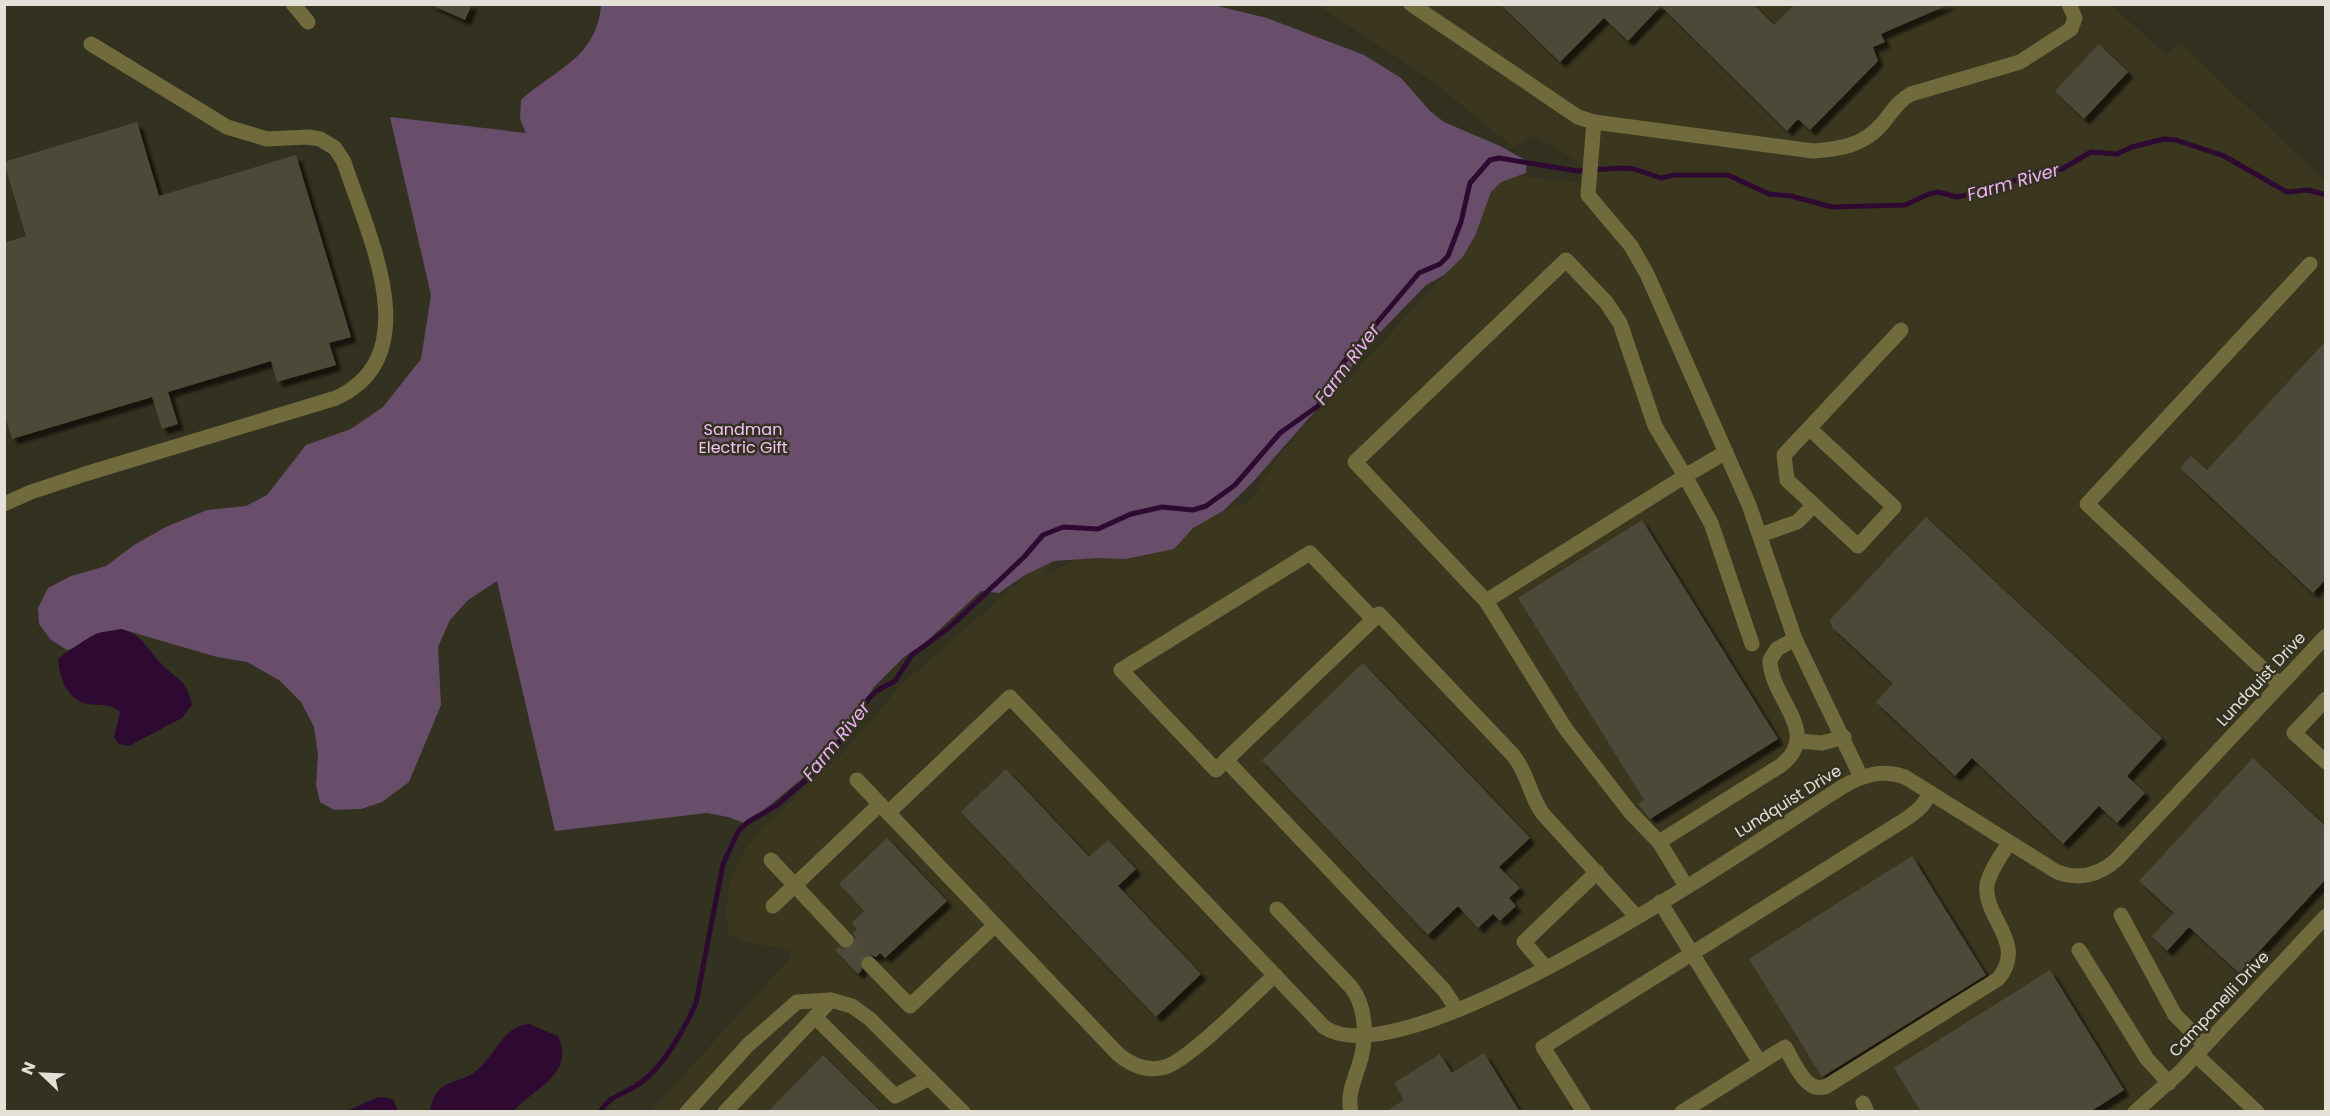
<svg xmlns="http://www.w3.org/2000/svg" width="2330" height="1116" font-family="Poppins,sans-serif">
<defs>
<filter id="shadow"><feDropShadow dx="5.5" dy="5.5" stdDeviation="1.5" flood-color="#0009"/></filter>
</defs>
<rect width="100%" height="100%" fill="#333120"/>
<polygon fill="#3b371f" points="1318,5 2112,5 2166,56 2179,42 2325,181 2325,1111 650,1112 790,958 791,950 740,941 737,933 733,937 728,934 726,912 728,889 740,857 758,832 844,752 902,684 1037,566 1054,557 1042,578 1085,555 1201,520 1247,502 1254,496 1282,451 1448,271 1499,174 1580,182 1581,163 1534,136 1513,147 1434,82"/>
<path fill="#694e6c" d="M601 5H1213L1267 18 1364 55 1401 78 1430 111 1444 122 1500 146 1527 161 1526 173 1501 182 1491 192 1475 236 1462 258 1444 275 1426 285 1365 348 1339 384 1251 484 1223 511 1193 528 1174 549 1125 559 1097 558 1054 561 1025 575 999 593 981 591 926 642 904 657 874 687 851 723 824 756 804 777 747 824 728 817 707 813 555 831 497 581 468 600 450 620 438 647 441 705 409 782 382 802 361 809 334 810 320 802 316 785 318 754 314 727 301 702 279 680 247 662 217 657 121 629 95 634 81 646 67 650 51 640 39 624 38 608 48 588 71 576 106 566 134 545 166 527 207 510 246 506 267 495 306 445 351 429 383 407 421 359 431 295 390 117 526 133 520 119 521 100C555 69 597 58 601 5Z"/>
<g fill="#2e0a33">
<path d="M121 629C139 634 145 644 156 658 172 678 187 677 192 705L182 718 129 746 119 744 114 738 120 712C108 701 98 708 84 703 66 697 59 676 58 659 62 655 92 635 96 634 103 631 113 631 121 629Z"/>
<path d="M529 1024 558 1036C576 1076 531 1089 514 1111H430C435 1077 458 1086 476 1071 495 1056 503 1026 529 1024Z"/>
<polygon points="378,1097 393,1099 398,1111 347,1111"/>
</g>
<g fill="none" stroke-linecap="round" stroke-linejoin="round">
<path stroke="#2e0a33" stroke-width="5" d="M600 1112C610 1095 623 1095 637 1085 662 1070 685 1028 696 1003L723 864 739 830 748 822 777 805 805 781 837 745 869 698 878 690 895 681 912 655 950 627 1024 557 1043 535 1063 527 1098 529 1131 514 1162 507 1193 510 1206 506 1235 485 1280 433 1318 406 1342 364 1419 273 1440 264 1448 256 1461 222 1470 183 1490 160 1499 158 1577 171 1622 168 1634 169 1661 178 1674 175H1728L1769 194 1791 196 1832 207 1905 205 1929 194 1938 192 1957 197 1987 191 2037 172 2062 169 2091 152 2117 154 2132 147 2164 139 2176 140 2224 156 2287 192 2308 190 2326 195"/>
</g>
<g fill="#4d4a38" filter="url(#shadow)">
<polygon points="429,4 472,4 465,20"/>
<polygon points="1500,4 1753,4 1774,25 1795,4 1950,4 1881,34 1885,42 1873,47 1878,61 1810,130 1798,119 1787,131 1661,6 1628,41 1604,18 1560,62"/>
<polygon points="2099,44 2128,72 2084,119 2055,91"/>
<polygon points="137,122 159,196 296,155 351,337 329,343 336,365 277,382 271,361 168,392 178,424 162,429 152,397 12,439 4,413 4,243 26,236 4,162"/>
<polygon points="2325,342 2325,580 2313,593 2180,468 2191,456 2207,470"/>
<polygon points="1926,517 2162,738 2127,776 2145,793 2117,823 2099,806 2063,844 1972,758 1955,776 1876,702 1893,684 1832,627 1830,620"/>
<polygon points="1642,520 1778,739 1650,819 1638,804 1644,800 1518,598"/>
<polygon points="1363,663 1530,838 1499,867 1520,888 1509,898 1516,906 1500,921 1493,914 1478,928 1458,906 1428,935 1262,760"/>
<polygon points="2253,758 2325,826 2325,880 2239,973 2189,927 2167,951 2152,936 2174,913 2139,881"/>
<polygon points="1006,769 1089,857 1108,840 1136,869 1118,886 1201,974 1156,1017 961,812"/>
<polygon points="887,838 947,901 885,958 880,953 876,957 871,955 863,957 860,962 862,970 858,974 835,950 839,947 848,950 853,947 856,938 853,933 857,929 852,923 864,911 839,884"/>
<polygon points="1912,856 1986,975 1822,1077 1749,959"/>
<polygon points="2050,970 2124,1090 2090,1112 1921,1112 1894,1068"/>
<polygon points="1484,1053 1520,1112 1386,1112 1404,1100 1394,1083 1440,1054 1452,1073"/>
<polygon points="823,1055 881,1112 768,1112"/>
</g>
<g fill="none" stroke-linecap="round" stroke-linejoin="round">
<polyline stroke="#4d4b3b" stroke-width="15" stroke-dasharray="15 8" stroke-linecap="butt" points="846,940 869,964"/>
<g stroke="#716a3d" stroke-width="15">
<polyline points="293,4 308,22"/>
<path d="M1411 4 1578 117 1594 122 1813 151C1840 149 1863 146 1882 124 1892 112 1898 101 1911 94L2020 62 2071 29 2075 18 2069 4"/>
<polyline points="1594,122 1588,195 1631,246 1647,274 1749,505 1795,639 1861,777"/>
<polyline points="1810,429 1894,507 1858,546 1787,480 1784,455 1901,330"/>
<polyline points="1726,452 1685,476 1711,523 1752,644"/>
<path d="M4 504 31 492 85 474 336 398C430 355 366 231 344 162L335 148 320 139 308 137 267 139 227 127 91 44"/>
<polyline points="1760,535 1797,522 1814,505"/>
<polyline points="1486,601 1685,476 1655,426 1620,323 1606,302 1566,260 1355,462 1486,601 1565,728 1630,812 1659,842 1686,886"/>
<polyline points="2280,685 2087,504 2310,264"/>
<polyline points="2326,699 2294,733 2326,762"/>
<polyline points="1799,741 1822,743 1844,737"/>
<polyline points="1226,760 1216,770 1121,670 1310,553 1373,619"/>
<path d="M857 780 1118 1054C1131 1065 1147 1072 1165 1067 1189 1060 1253 995 1275 975"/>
<path d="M888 813 1010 697 1324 1027C1406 1085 1762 838 1842 787 1862 775 1882 769 1905 777L2057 872C2079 880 2099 875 2116 860L2326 636"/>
<path d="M1659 842 1780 766C1824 733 1770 699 1770 660L1777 649 1795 639"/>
<polyline points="771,860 846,940"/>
<polyline points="1660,902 1760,1063"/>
<polyline points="773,906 880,804"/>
<path d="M1277 909 1351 987C1367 1007 1367 1041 1359 1065 1354 1081 1347 1095 1351 1112"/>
<polyline points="2121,915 2175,1015 2205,1045"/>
<polyline points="2079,950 2147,1059 2169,1083"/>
<polyline points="869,964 910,1006 995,925"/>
<polyline points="1546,968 1524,942 1597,872"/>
<path d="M1457 1010 1444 990 1226 760 1379 614 1513 755C1529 775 1529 795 1543 814L1636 916"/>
<polyline points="815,1017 895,1096 929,1078"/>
<polyline points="2196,1055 2257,1112"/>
<polyline points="1863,1103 1867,1112"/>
<polyline points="687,1112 748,1045 797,1002 831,1000"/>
<polyline points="725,1112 831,1000 852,1006 870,1019 963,1112"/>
<polyline points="1584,1112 1543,1047 1909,817 1921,807 1931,793"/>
<path d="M1682 1112 1785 1047C1794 1062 1806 1095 1827 1086L1998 979C2028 943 1983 918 1987 885 1990 870 2001 856 2009 843"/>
<polyline points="2135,1112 2180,1072 2326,916"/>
</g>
</g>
<g text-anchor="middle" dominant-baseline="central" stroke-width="5" stroke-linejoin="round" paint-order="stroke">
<g font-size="16" fill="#f3c2f8" stroke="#333120">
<text x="743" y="429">Sandman<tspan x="743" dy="18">Electric Gift</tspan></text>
</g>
<g font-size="16" fill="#e3e1d7" stroke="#333120">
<text transform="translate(2261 679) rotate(-47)">Lundquist Drive</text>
<text transform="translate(1788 801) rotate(-32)">Lundquist Drive</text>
<text transform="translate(2219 1004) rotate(-47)">Campanelli Drive</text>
</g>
<g font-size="18" font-style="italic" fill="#eeb1f6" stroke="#333120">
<text transform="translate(2013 182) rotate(-16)">Farm River</text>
<text transform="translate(1347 364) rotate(-53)">Farm River</text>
<text transform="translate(836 741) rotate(-51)">Farm River</text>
</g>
</g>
<rect width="2330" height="1116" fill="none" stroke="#e3e1d7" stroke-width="12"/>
<g transform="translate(42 1074) rotate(293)" stroke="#333120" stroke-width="4.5" paint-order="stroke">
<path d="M0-4.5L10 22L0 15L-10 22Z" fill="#e3e1d7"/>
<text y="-9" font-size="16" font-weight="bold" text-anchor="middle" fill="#e3e1d7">N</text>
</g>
</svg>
